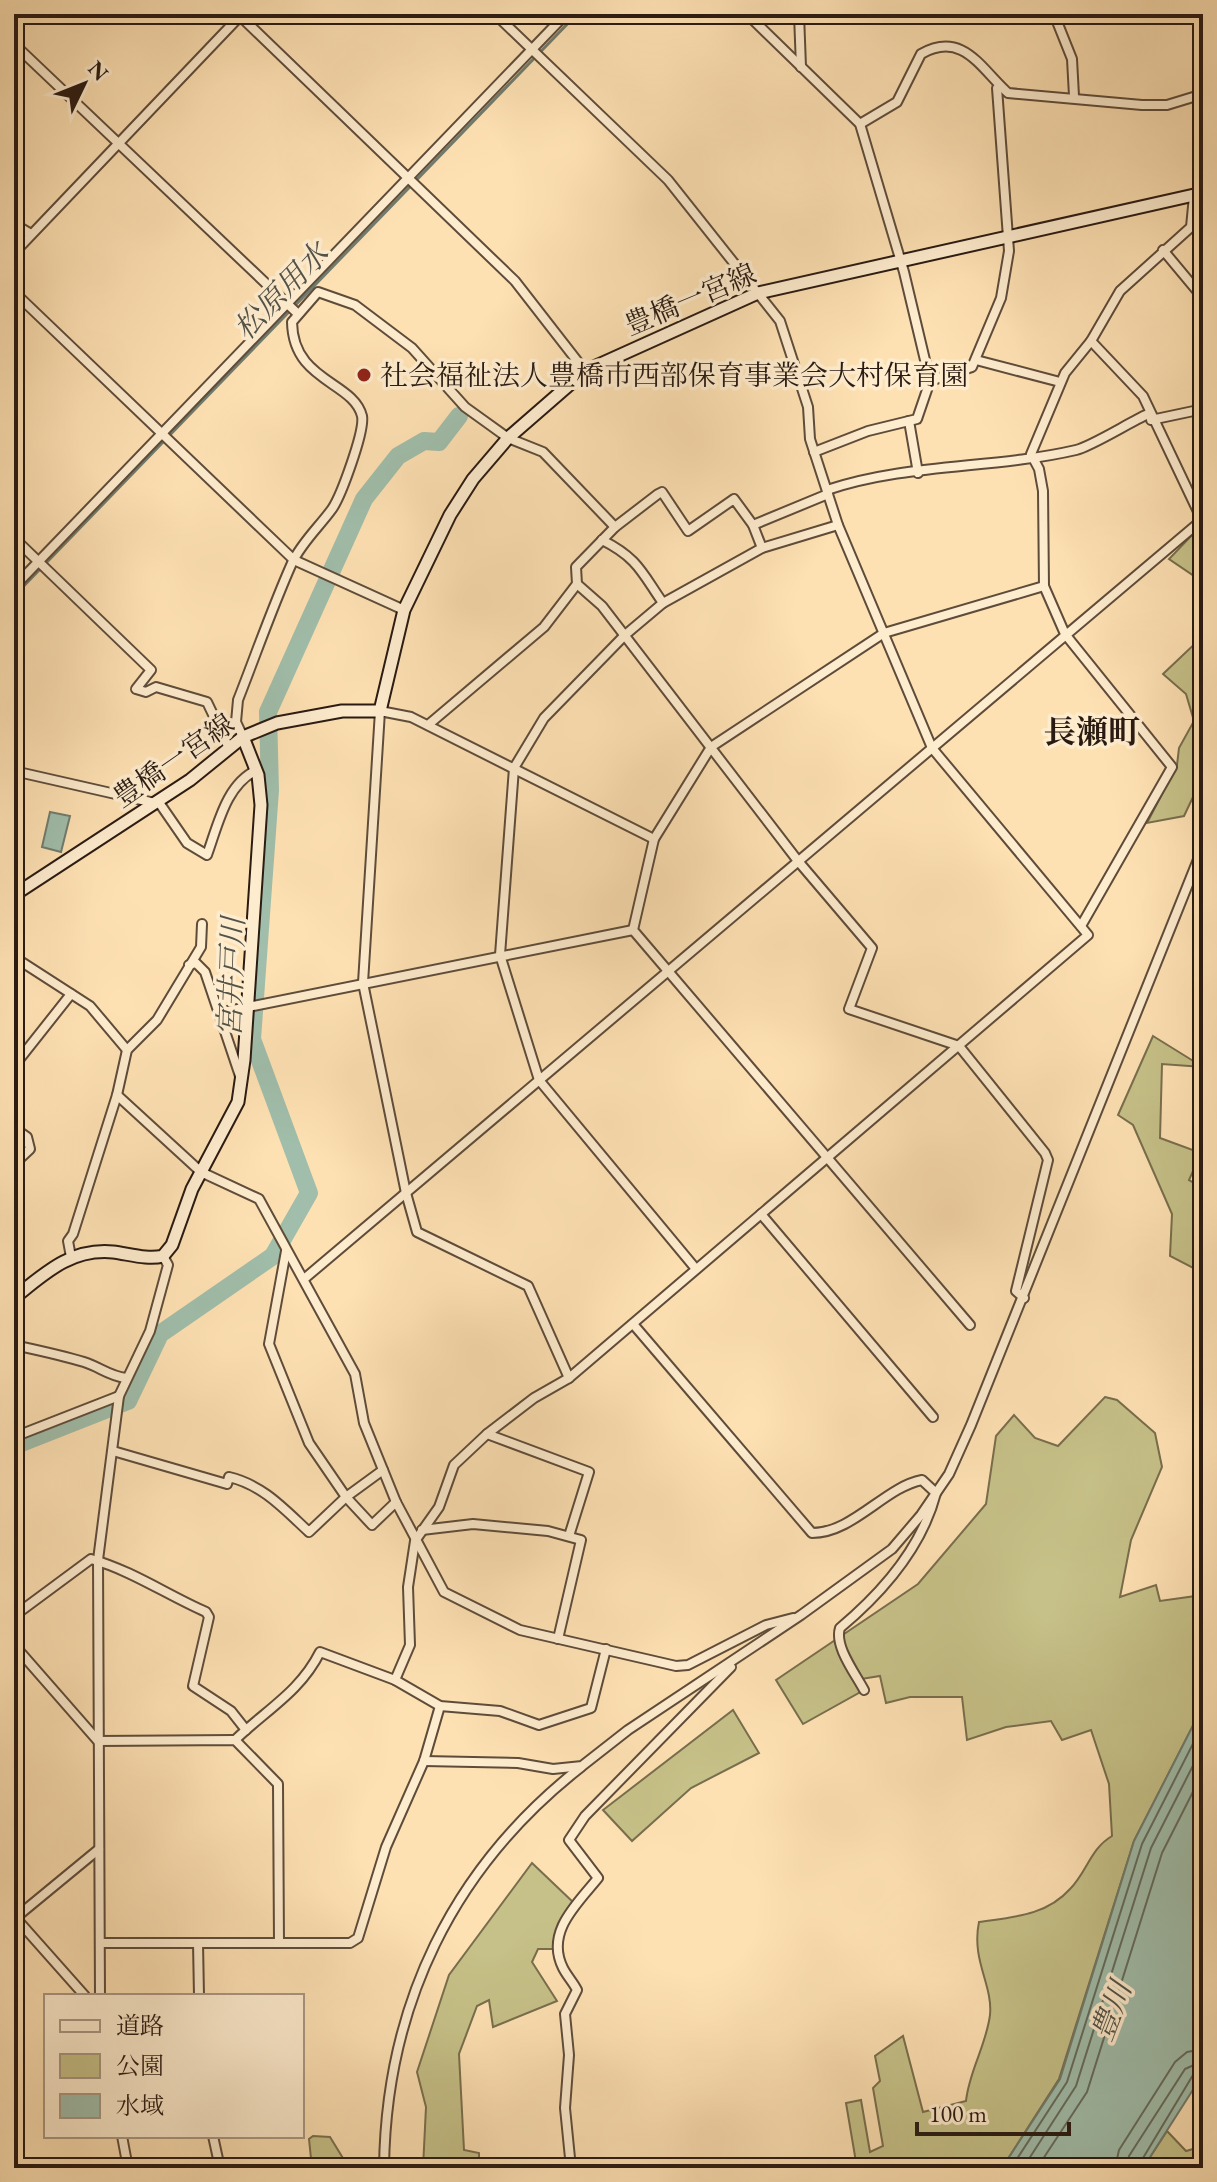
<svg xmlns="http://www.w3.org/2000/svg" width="1217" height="2182" font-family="'EB Garamond','Noto Serif JP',serif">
<rect width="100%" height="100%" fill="#fee1b3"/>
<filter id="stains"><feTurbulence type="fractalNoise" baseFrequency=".0025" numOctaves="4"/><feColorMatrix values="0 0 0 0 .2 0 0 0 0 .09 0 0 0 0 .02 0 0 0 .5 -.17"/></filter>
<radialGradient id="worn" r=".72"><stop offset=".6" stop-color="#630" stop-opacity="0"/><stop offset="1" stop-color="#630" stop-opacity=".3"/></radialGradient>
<g fill="#c6c188" stroke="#786e4d" stroke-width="2">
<polygon points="1192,535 1203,538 1203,582 1169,559"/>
<polygon points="1203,636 1203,776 1184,816 1147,823 1177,765 1179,748 1194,721 1186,694 1163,674"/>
<polygon points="1153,1036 1203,1067 1162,1064 1160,1138 1201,1153 1189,1180 1203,1188 1203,1273 1170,1256 1172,1214 1133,1125 1118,1115"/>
<path d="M1105 1397 1117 1400 1155 1433 1162 1467 1131 1540 1120 1597 1156 1585 1160 1601 1203 1595V1706L1134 1841 1059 2079 1002 2168H857L846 2103 861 2100 870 2152 883 2146 873 2088 880 2081 875 2056 903 2036 923 2112 966 2101C969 2071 986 2046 990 2015 993 1985 971 1960 979 1922 1012 1917 1046 1916 1070 1889 1087 1872 1090 1849 1112 1836L1109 1784 1091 1730 1062 1740 1051 1721 1006 1727 967 1740 962 1697H910L886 1703 880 1676 861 1679 864 1690 803 1724 776 1680 918 1584 986 1504 996 1436 1014 1415 1035 1438 1058 1446Z"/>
<polygon points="733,1710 759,1753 691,1788 632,1841 603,1810"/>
<path d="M532 1863 575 1904C559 1917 555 1929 556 1949H538L532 1962 557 2001 493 2027 489 2000 477 2006 459 2054 464 2150 479 2153V2168H423L426 2107 417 2072 449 1975Z"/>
<polygon points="1167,2131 1186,2151 1203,2146 1203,2168 1143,2168"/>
<polygon points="313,2136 330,2137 349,2168 312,2168 309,2139"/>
</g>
<g fill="#a0beab" stroke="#707c6e" stroke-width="2">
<polygon points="50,812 70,816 61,852 42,847"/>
<polygon points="1203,1706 1203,2074 1143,2168 1002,2168 1060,2079 1134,1841"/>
</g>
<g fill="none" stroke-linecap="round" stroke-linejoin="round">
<g stroke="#646c5e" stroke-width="2">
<polyline points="1011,2168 1067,2082 1142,1844 1203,1724"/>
<polyline points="1023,2168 1076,2086 1151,1848 1203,1746"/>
<polyline points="1037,2168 1087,2092 1162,1853 1203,1772"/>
<polyline points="1115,2168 1119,2150 1175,2062 1187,2052 1203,2049"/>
<polyline points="1127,2168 1129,2156 1185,2069 1203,2061"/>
<polyline points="1137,2168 1193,2075 1203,2071"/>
</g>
<polyline stroke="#707c6e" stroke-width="3" points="14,596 577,14"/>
<polyline stroke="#a0beab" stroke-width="18" points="14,1446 128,1401 160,1334 273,1256 309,1193 252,1039 270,790 268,712 364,499 398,456 424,441 439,442 459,416"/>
<g stroke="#5e4c3a" stroke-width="12">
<g id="street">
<polyline points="238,14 515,281 585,371"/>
<polyline points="747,14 860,124 904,272 930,381 917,419 868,431 814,452"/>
<polyline points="799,14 801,67"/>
<polyline points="1054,14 1072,59 1074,96"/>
<polyline points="14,44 297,313"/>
<path d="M860 124 897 102 921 54C963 30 981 69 1008 93L1142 105H1167L1203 94"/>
<polyline points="14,224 31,234"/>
<polyline points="1163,250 1203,298"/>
<polyline points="14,253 242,14"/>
<polyline points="14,292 294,560 404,610"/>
<polyline points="976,360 1060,382"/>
<polyline points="930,381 972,367 1001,298 1009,251 997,88 1000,86"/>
<polyline points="1151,420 1203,409"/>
<polyline points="909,421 918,473"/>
<path d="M827 490C907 463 994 469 1076 450 1092 446 1130 422 1148 414"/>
<polyline points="753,525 828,494"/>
<polyline points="14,538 151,670 136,689 146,692 156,687 207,702 228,746"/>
<path d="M602 540C638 558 642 573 663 603"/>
<polyline points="577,584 602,606 798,861 872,948 849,1009 959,1046 1045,1153 1048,1160 1016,1291 1024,1298"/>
<polyline points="14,587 566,14"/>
<polyline points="428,725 544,627 577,584 576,567 615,527 658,494 662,492 688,531 734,499 753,525 762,548"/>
<path d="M243 737 236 722 238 700C256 654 272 608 292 563 302 542 319 527 332 509 341 496 365 431 362 416 353 381 293 382 292 322L318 292 355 305 412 348 465 407 508 438 543 452 615 527"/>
<polyline points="14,771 155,803"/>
<path d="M158 801 187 843 207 855C218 825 226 784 257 770"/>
<polyline points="1081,926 1172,767 1065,634 1044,586 1043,491 1039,469 1031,454 1065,373 1091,341 1120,291 1191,227 1194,196"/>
<polyline points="14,957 90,1006 127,1050"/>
<polyline points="189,965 196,963 205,972 240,1076"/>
<polyline points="218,1013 633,930"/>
<polyline points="14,1066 71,994"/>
<polyline points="117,1095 201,1172 259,1199 355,1374 364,1423 396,1502 444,1592 520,1630 676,1666 688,1665 766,1625 793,1618"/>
<polyline points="14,1128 27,1137 30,1149 14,1164"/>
<polyline points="761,1214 933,1417"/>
<polyline points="286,1251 269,1344 309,1443 346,1497 372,1525 396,1502"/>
<polyline points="71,1257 68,1241 73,1234 117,1095 127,1050 157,1020 201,947 202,924"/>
<polyline points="696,1269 539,1080 500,955 514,768 544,718 625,635 663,603 762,548 838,525"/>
<polyline points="304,1279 1202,520 1143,396 1091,341"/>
<path d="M633 1324 812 1533C853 1533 885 1487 922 1480L936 1493C922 1547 883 1592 840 1628 834 1646 855 1673 864 1690"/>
<polyline points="970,1325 633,930 654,839 711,747 884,633 1044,586"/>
<path d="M14 1345C37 1350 61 1355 84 1362 100 1367 109 1376 126 1378"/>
<polyline points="569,1378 528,1286 417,1232 406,1193 363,983 380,711 411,717 654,839"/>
<polyline points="487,1434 534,1398 569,1378 1088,935 932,748 838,525 810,439 808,407 780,321 668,180 495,14"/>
<polyline points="14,1437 119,1396"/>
<path d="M113 1451 227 1484 229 1477C263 1485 284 1509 309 1532L346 1497 383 1470"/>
<polyline points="422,1530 473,1524 548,1531 581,1540 558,1639"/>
<path d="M14 1616 91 1559C133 1571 167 1595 206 1612L209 1617 193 1686 231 1711 246 1730"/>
<polyline points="14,1645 98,1741 235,1740 278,1784 279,1943"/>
<polyline points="395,1680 410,1645 408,1587 415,1541 439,1507 454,1465 487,1434 589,1472 569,1536"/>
<path d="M235 1740C266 1710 300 1692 320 1652L395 1680 440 1706 500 1711 539 1725 591 1708 606 1649"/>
<polyline points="424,1761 518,1763 553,1769 582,1766 628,1730 801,1615 892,1549 921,1515 949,1474 971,1425 1203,847"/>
<polyline points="14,1916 85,1996"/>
<polyline points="14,1919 99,1849"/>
<polyline points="100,1943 350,1943 358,1938 386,1847 424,1761 440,1706"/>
<polyline points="198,1943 199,1996"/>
<polyline points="100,1996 98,1560 119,1396 150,1331 168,1265 163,1256"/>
<polyline points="122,2136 128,2168"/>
<polyline points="213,2136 220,2168"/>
<path d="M384 2168C386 2006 452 1868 581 1767"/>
<path d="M571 2168 565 2108 569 2055 565 2014 577 1990C573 1982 567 1976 563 1968 545 1932 577 1904 598 1878L569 1840 585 1816 731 1667"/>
</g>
</g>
<g stroke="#291a12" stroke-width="15">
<g id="secondary">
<polyline points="14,895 190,780 243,737 277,723 342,711 380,711 404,610 450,515 473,479 508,438 585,371 758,293 1203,193"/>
<path d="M14 1298C45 1273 71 1248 113 1252 129 1254 148 1260 163 1256L172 1245 192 1189 238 1102 244 1060 261 805 258 775 243 737"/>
</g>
</g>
<use href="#street" stroke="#feecce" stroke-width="8"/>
<use href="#secondary" stroke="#feecce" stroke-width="11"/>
</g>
<circle fill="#8f2418" stroke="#feecce" stroke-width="3" cx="364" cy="375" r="8"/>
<g text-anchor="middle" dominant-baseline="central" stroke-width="7" stroke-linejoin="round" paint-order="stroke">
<g font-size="28" fill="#291a12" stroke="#feecce">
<text transform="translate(690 299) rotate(-23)">豊橋一宮線</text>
<text transform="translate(173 760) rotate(-35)">豊橋一宮線</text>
</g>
<g font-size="28" fill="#291a12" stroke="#feecce" text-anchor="start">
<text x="380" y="375">社会福祉法人豊橋市西部保育事業会大村保育園</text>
</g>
<g font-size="30" font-style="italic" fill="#535348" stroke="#feecce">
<text transform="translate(281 291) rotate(-46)">松原用水</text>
<text transform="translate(231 977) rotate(-88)">宮井戸川</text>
<text transform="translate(1111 2011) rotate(-69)">豊川</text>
</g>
<g font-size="32" font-weight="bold" fill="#291a12" stroke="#feecce">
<text x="1092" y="732">長瀬町</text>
</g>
</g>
<rect width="1217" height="2182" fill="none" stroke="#fee1b3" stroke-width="48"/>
<rect x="16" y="16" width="1185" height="2150" fill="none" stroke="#291a12" stroke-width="4"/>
<rect x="24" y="24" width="1169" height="2134" fill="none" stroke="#291a12" stroke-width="2"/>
<rect x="44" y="1994" width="260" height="144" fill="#feecce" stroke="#a99883" stroke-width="2"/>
<rect x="60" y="2020" width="40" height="12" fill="#feecce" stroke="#a99883" stroke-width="2"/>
<text x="116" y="2034" font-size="24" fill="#291a12">道路</text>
<rect x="60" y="2054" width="40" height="24" fill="#c6c188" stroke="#a99883" stroke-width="2"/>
<text x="116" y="2074" font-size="24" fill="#291a12">公園</text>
<rect x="60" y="2094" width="40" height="24" fill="#a0beab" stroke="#a99883" stroke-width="2"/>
<text x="116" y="2114" font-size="24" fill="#291a12">水域</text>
<g transform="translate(84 84) rotate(47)" stroke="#feecce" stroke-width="6" paint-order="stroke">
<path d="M0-6L14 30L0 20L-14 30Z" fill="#291a12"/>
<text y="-12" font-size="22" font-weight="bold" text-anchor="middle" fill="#291a12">N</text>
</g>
<path d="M917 2122v12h152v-12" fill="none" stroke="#291a12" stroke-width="4"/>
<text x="929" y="2122" font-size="24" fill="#291a12" stroke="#feecce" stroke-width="6" paint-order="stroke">100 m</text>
<rect width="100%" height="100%" filter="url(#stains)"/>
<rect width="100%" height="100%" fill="url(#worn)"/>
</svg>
